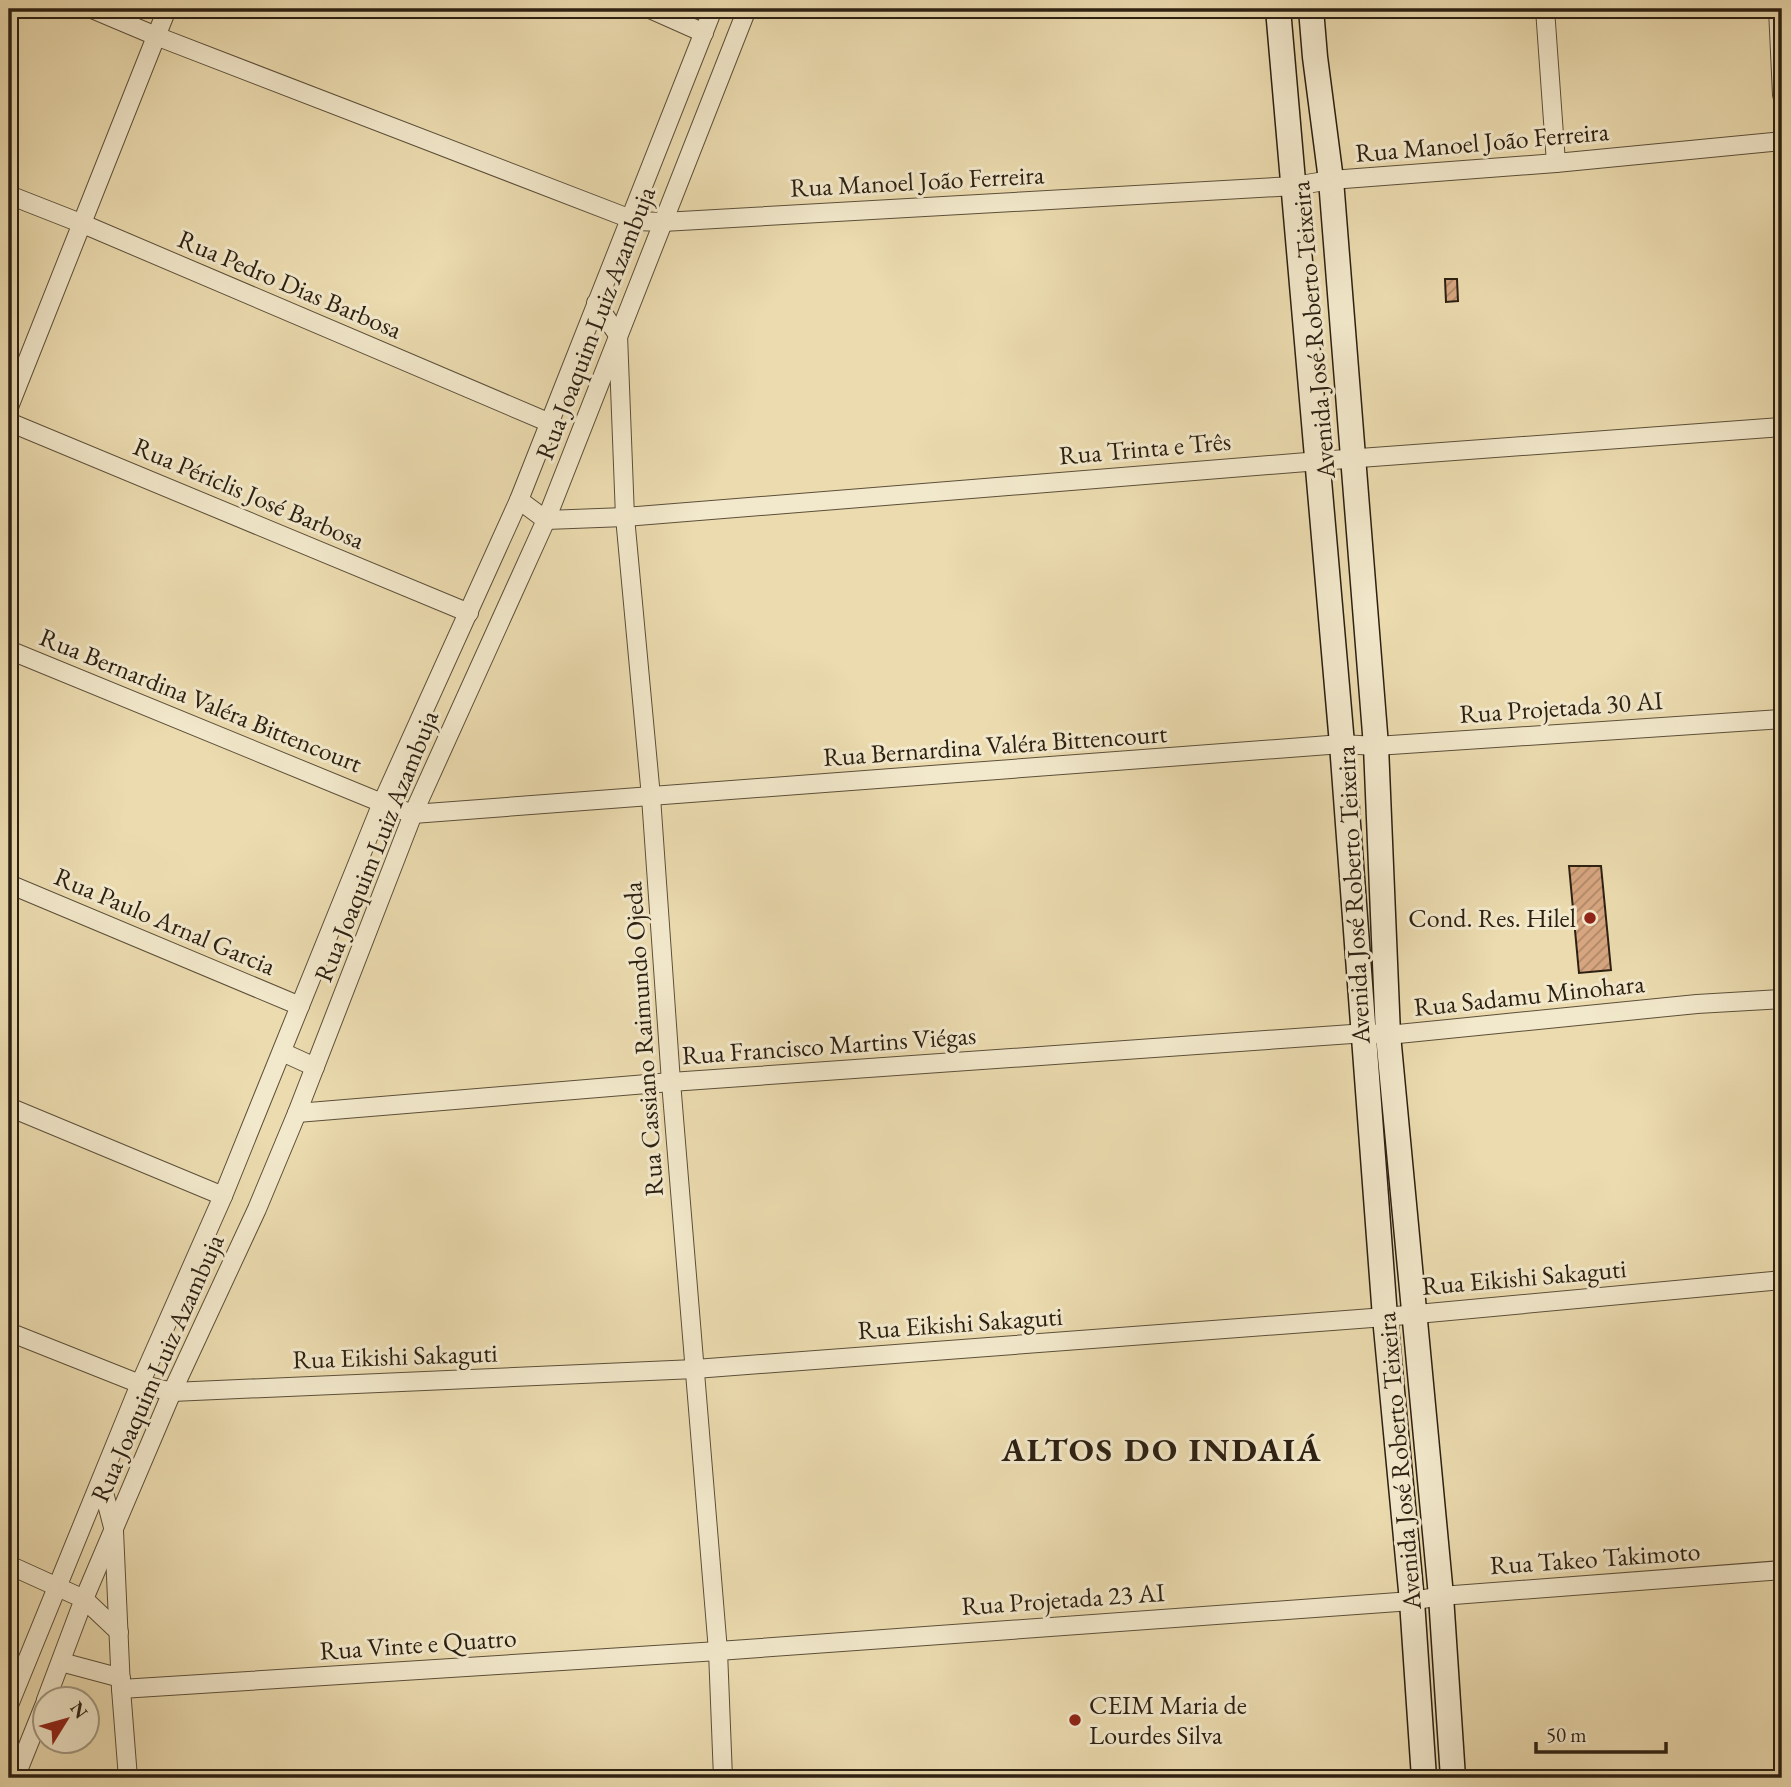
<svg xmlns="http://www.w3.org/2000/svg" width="1791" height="1787" font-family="'EB Garamond',serif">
<defs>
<pattern id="building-hatch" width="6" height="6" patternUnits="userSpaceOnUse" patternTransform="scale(1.75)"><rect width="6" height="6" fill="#d7a680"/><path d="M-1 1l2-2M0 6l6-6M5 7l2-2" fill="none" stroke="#af8767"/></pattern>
</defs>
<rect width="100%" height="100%" fill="#ebdbaf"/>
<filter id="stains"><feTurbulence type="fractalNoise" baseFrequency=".00286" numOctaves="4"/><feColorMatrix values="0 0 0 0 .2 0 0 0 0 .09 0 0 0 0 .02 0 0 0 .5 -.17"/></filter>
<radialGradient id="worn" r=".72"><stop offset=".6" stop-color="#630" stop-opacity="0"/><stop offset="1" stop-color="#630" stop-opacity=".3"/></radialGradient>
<g fill="url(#building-hatch)" stroke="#2c2012" stroke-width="2">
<polygon points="1445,279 1457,279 1458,301 1446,302"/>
<polygon points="1569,866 1601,866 1611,970 1579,973"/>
</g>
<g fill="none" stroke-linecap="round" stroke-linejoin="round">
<g stroke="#5c4f39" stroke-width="20">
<g id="street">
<polyline points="92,9 156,36 636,221 663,222 1294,186 1331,180 1556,163 1782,141"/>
<polyline points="650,9 704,33"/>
<polyline points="1545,9 1556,163"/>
<polyline points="1778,9 1782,95"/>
<polyline points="9,195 83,224 550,423"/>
<polyline points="596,303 618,335 625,517 651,797 671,1082 718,1651 723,1778"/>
<polyline points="9,407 167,9"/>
<polyline points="9,422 469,613"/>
<polyline points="519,500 546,520 625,517 1319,461 1782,427"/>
<polyline points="9,650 382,803 413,814 1342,744 1376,746 1782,719"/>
<polyline points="9,884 300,1006"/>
<polyline points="282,1052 315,1067"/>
<polyline points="9,1107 223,1196"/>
<polyline points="297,1113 671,1082 1366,1033 1388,1035 1697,1004 1782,999"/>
<polyline points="9,1332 140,1384 172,1392 695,1369 1385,1317 1782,1280"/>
<polyline points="101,1481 114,1531 121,1689 128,1778"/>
<polyline points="9,1565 84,1599 119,1632"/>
<polyline points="61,1662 121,1678"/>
<polyline points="121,1689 718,1651 1412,1601 1441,1596 1782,1570"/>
<polyline points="46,1700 84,1599 172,1392 257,1209 297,1113 413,814 546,520 747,9"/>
<polyline points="9,1705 140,1384 223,1196 382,803 519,500 713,9"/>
<polyline points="15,1778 46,1701"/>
</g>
</g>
<g stroke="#2c2012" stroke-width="27">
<g id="secondary">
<polyline points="1278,9 1342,744 1385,1317 1412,1601 1424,1778"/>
<polyline points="1311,9 1315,57 1331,180 1376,746 1388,1035 1441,1596 1453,1778"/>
</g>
</g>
<use href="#street" stroke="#f2e8cb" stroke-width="18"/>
<use href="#secondary" stroke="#f2e8cb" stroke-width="24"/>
</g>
<g fill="#8f2418" stroke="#f2e8cb" stroke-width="2.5">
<circle cx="1590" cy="918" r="7"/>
<circle cx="1075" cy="1720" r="7"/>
</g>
<g text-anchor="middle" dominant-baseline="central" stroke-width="6" stroke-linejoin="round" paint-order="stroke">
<g font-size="26" fill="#2c2012" stroke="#f2e8cb">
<text transform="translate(1482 142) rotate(-5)">Rua Manoel João Ferreira</text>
<text transform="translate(917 181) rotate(-3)">Rua Manoel João Ferreira</text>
<text transform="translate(290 284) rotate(23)">Rua Pedro Dias Barbosa</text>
<text transform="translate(595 323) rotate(-69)">Rua Joaquim Luiz Azambuja</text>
<text transform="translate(1313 330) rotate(-95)">Avenida José Roberto Teixeira</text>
<text transform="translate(1145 448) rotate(-5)">Rua Trinta e Três</text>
<text transform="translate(249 493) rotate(23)">Rua Périclis José Barbosa</text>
<text transform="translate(201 700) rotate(22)">Rua Bernardina Valéra Bittencourt</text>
<text transform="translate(1561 707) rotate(-4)">Rua Projetada 30 AI</text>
<text transform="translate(995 745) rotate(-4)">Rua Bernardina Valéra Bittencourt</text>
<text transform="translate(376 846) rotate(-68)">Rua Joaquim Luiz Azambuja</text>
<text transform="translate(1353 895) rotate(-93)">Avenida José Roberto Teixeira</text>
<text transform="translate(165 921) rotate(23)">Rua Paulo Arnal Garcia</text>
<text transform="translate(1529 995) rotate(-6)">Rua Sadamu Minohara</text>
<text transform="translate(643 1039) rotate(-94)">Rua Cassiano Raimundo Ojeda</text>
<text transform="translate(829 1045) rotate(-4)">Rua Francisco Martins Viégas</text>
<text transform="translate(1524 1277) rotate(-5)">Rua Eikishi Sakaguti</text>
<text transform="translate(960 1323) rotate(-4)">Rua Eikishi Sakaguti</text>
<text transform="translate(395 1356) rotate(-2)">Rua Eikishi Sakaguti</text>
<text transform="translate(157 1368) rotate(-66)">Rua Joaquim Luiz Azambuja</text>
<text transform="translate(1399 1461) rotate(-95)">Avenida José Roberto Teixeira</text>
<text transform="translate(1595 1558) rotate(-4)">Rua Takeo Takimoto</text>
<text transform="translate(1063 1599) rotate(-4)">Rua Projetada 23 AI</text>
<text transform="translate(418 1644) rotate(-4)">Rua Vinte e Quatro</text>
</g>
<g font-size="26" fill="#2c2012" stroke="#f2e8cb" text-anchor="end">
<text x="1576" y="918">Cond. Res. Hilel</text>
<text x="1089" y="1705" text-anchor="start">CEIM Maria de<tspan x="1089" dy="30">Lourdes Silva</tspan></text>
</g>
<g font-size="33" font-weight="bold" letter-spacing="2" fill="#2c2012" stroke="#f2e8cb">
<text x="1162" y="1449">ALTOS DO INDAIÁ</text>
</g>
</g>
<rect width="1791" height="1787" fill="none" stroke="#ebdbaf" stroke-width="35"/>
<rect x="10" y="10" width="1770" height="1766" fill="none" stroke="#2c2012" stroke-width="3.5"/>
<rect x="18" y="18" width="1756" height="1752" fill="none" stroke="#2c2012" stroke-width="2"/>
<g transform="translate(66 1720) rotate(53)"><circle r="33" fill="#f2e8cb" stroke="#a39881" stroke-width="2"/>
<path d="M0-5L12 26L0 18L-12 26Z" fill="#8f2418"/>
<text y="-10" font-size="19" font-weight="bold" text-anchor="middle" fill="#2c2012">N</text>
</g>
<path d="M1536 1742v10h130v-10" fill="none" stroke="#2c2012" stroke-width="3.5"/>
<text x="1546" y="1742" font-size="21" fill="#2c2012" stroke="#f2e8cb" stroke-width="5" paint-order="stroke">50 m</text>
<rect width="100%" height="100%" filter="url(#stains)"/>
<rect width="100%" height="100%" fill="url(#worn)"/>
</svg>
